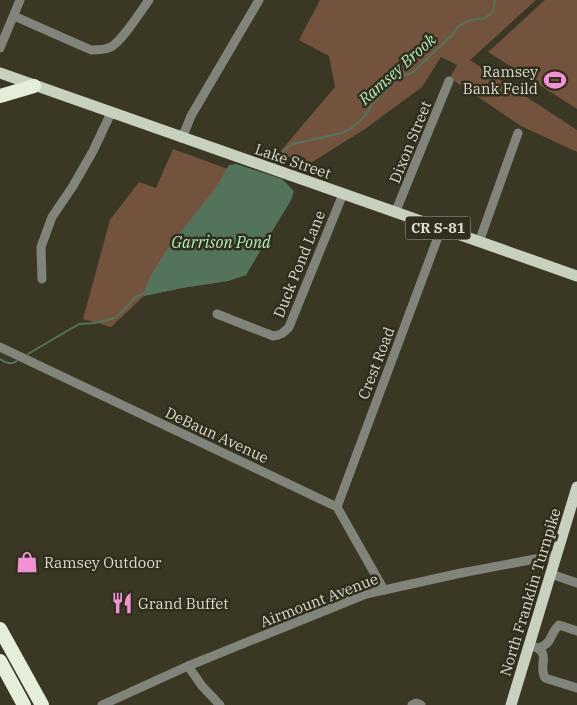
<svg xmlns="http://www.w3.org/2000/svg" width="577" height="705" font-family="'IBM Plex Serif',serif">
<rect width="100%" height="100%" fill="#3a3825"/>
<g fill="#74533e">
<polygon points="320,0 536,0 470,60 577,130 577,152 521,126 450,78 457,65 441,57 422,87 365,129 309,164 279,153 335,87 329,56 299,40"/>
<polygon points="545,0 577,0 577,109 488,52"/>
<polygon points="173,149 283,189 246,275 228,281 182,288 144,296 111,327 83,319 110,220 139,182 156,188"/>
</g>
<path fill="#53745b" d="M236 164 282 179 294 191 291 200 246 275 228 281 182 288 144 296C145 271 196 214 213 191 219 183 224 174 229 165Z"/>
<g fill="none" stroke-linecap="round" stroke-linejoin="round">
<g stroke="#53745b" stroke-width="2">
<polyline points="274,165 280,154 292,144 342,133 352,128 365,116 374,101 399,78 413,72 451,36 458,27 467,21 485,18 493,12 495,0"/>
<polyline points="28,354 79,324 95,323 115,318 125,309 134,298 146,292"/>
<path d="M0 359C6 363 11 365 17 361"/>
</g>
<g stroke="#80847b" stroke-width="9">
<path d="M14 16 91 50C98 50 105 50 111 47 123 40 140 12 149 0"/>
<polyline points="0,48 20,0"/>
<polyline points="182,138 191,116 259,0"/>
<polyline points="395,213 449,81"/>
<polyline points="479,242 518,133"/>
<polyline points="42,279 41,247 52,217 73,186 93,151 111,113"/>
<path d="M217 314 273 336C281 335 284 333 289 327L343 194"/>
<polyline points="0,347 337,507 384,590"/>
<polyline points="337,507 441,229"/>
<polyline points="551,574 577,583"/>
<path d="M530 645C554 653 537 663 545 678L577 688"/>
<path d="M539 648C554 642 549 634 559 625L577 631"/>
<polyline points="188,666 202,686 220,705"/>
<polyline points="102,705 188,666 366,594 461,573 556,555"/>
<polyline points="412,705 416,703 421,705"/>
</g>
<g stroke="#c8d0be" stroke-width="11">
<polyline points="0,73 577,276"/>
<polyline points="511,705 577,487"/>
</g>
<g stroke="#e4eed8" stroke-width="14">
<polyline points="0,96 34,86"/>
<polyline points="0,629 42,705"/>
<polyline points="0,661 24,705"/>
</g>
</g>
<defs>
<g id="stadium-bare" transform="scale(1.725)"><path d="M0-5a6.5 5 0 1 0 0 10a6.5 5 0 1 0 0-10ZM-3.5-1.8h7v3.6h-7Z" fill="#f391d5" stroke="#302e1c" stroke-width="2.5" paint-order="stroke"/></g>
<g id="shop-bare" transform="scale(1.725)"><path d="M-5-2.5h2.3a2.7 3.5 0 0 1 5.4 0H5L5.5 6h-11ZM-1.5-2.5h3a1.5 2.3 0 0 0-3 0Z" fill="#f391d5" stroke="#302e1c" stroke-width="2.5" paint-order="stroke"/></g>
<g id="restaurant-bare" transform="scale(1.725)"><path d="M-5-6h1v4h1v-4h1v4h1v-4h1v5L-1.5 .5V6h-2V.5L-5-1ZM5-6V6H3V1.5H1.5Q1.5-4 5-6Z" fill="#f391d5" stroke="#302e1c" stroke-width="2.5" paint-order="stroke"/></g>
</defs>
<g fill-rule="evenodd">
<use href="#stadium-bare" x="555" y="80"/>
<use href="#shop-bare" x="27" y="562"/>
<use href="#restaurant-bare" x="122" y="603"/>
</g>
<g text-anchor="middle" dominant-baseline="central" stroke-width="5" stroke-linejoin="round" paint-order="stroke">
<rect fill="#302e1c" stroke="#a8a699" stroke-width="1" x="405.5" y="216.5" width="65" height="23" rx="4"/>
<g font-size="14" font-weight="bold" fill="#dbdace">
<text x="438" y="228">CR S-81</text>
</g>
<g font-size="15" fill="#dbdace" stroke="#302e1c" text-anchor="start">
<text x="538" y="71" text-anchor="end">Ramsey<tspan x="538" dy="17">Bank Feild</tspan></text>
<text x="44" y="562">Ramsey Outdoor</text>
<text x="138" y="603">Grand Buffet</text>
</g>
<g font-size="15" fill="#dbdace" stroke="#302e1c">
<text transform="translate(410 142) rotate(-68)">Dixon Street</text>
<text transform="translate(293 161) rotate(19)">Lake Street</text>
<text transform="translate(299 264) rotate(-68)">Duck Pond Lane</text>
<text transform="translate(376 363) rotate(-69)">Crest Road</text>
<text transform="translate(217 435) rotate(25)">DeBaun Avenue</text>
<text transform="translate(530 592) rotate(-73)">North Franklin Turnpike</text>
<text transform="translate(319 600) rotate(-21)">Airmount Avenue</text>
</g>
<g font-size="16" font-style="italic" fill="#b2ebbe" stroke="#302e1c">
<text transform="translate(397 69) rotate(-42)">Ramsey Brook</text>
<text x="221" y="242">Garrison Pond</text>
</g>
</g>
</svg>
